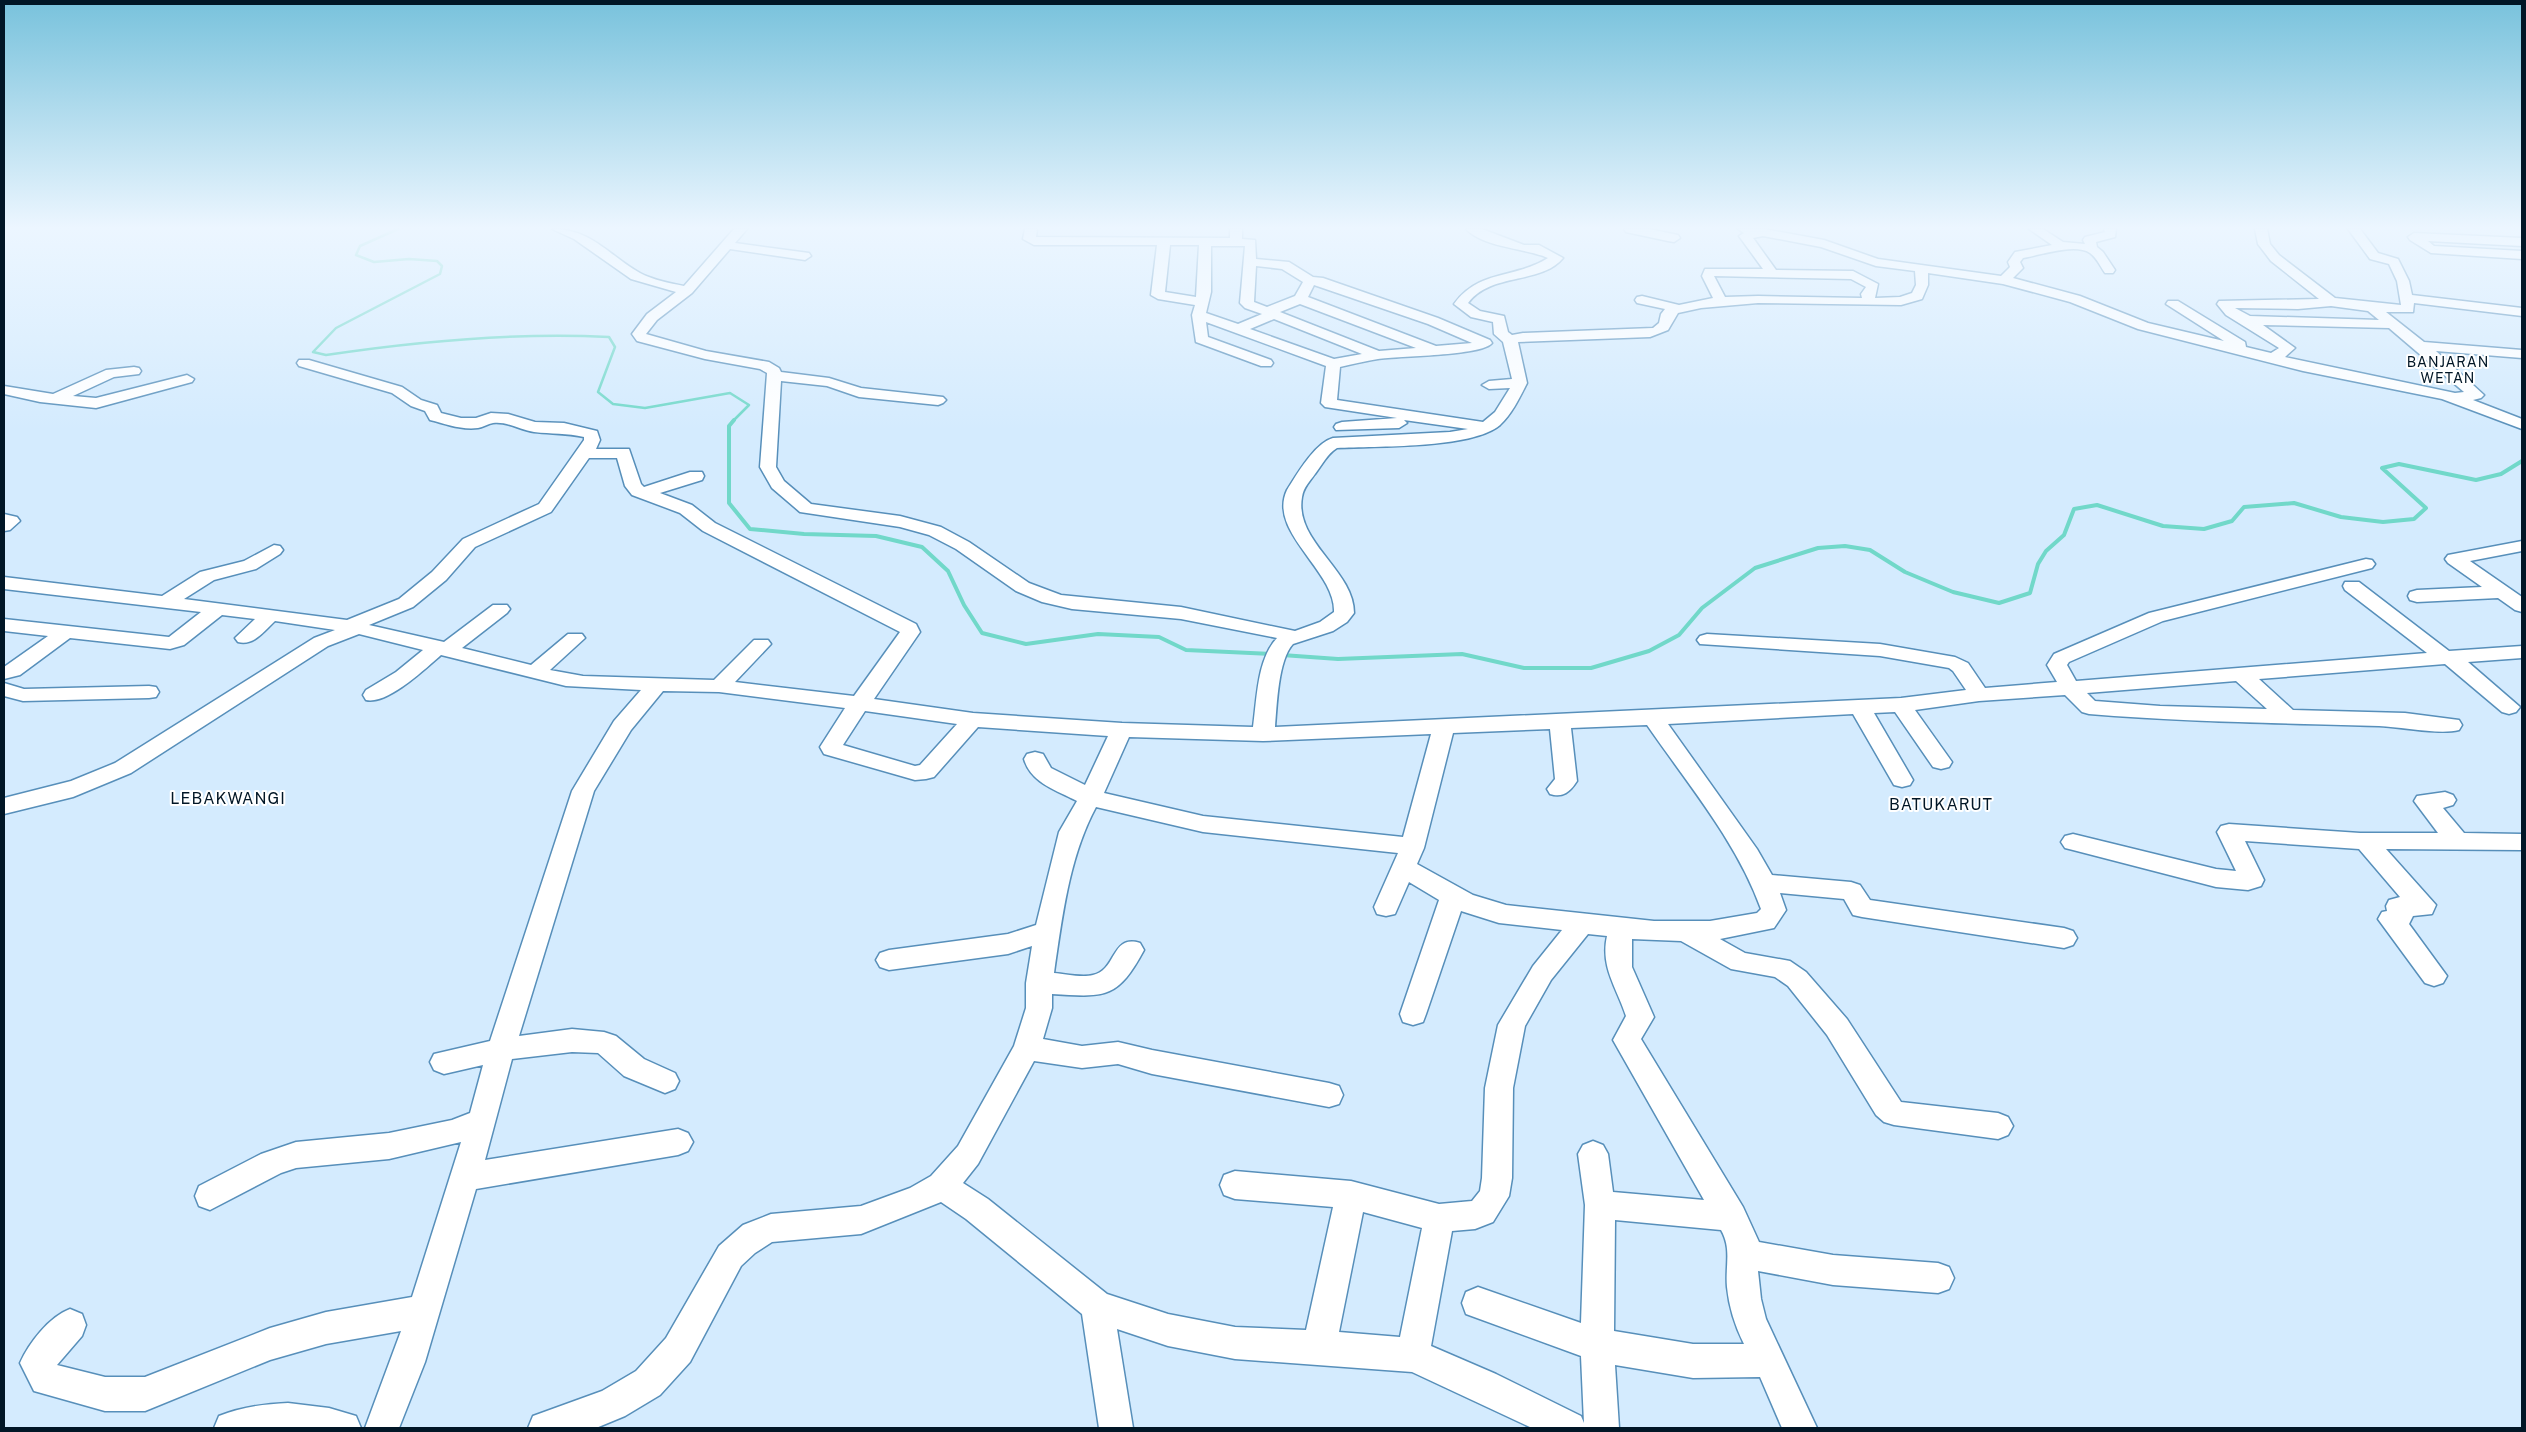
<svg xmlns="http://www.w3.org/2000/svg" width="2526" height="1432" font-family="'Public Sans',sans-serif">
<rect width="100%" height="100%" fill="#d4ebfe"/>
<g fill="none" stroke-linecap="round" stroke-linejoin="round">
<path stroke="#71d8c9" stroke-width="2.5" d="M398 229 360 246 356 255 374 262 409 259 437 261 442 266 440 274 336 328 313 352 326 355C420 341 514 332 609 337L615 347 598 392 613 404 645 408 730 393 749 405 733 421"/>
<g stroke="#71d8c9" stroke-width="4">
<polyline points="734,420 729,426 729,503 750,529 804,534 876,536 922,547 948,571 964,605 982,633 1026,644 1098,634 1159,637 1186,650 1272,654"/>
<polyline points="1282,655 1338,659 1462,654 1524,668 1591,668 1649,651 1679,635 1702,608 1755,568 1818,548 1845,546 1870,550 1905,572 1953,592 1999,603 2030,593 2038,564 2046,551 2064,535 2074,509 2097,505 2163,526 2204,529 2232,521 2244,507 2294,503 2341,517 2383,522 2414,519 2426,508 2382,468 2399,464 2476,480 2501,474 2522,461"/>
</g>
<g stroke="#578fba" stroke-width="3">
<g id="minor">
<path d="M552 229C592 229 608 255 640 273 653 280 669 283 684 286L734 229H747L735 243 809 253 811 256 805 260 730 249 692 293 657 320 646 334 706 351 769 362 779 368 781 372 829 378 861 388 943 397 946 400 943 403 938 405 859 397 827 386 781 381 776 467 784 481 811 504 900 516 941 527 969 542 1029 583 1061 595 1181 607 1295 631 1320 622 1334 612C1336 571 1267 532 1287 490 1297 474 1315 443 1333 438L1450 432 1468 429 1404 420 1407 423 1399 428 1336 430 1334 427 1336 424 1342 422 1397 418 1325 407 1321 403 1326 366 1206 322 1208 337 1271 360 1273 363 1271 366H1261L1196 342 1192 315 1195 305 1158 299 1151 295 1157 245H1034L1023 239 1025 229H1037L1036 237 1230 238V229H1242V239L1255 240 1256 259 1289 262 1313 277 1323 278 1438 318 1490 340 1492 343C1482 356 1398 356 1378 359 1365 361 1353 364 1340 367L1337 400 1483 422 1495 412 1510 388 1489 389 1482 385 1489 381 1512 379 1503 342 1494 334 1493 322 1471 317 1454 304C1479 269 1515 279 1548 258 1526 248 1484 248 1466 229H1482L1524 245H1539L1563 258C1541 285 1491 272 1468 303L1480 311 1504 316 1508 332 1512 335 1523 333 1653 328 1659 323 1661 314 1665 309 1637 303 1635 300 1637 297 1642 296 1679 305 1713 298 1702 276 1705 269H1763L1739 236 1744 233 1738 229H1764L1824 240 1878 259 2001 276 2010 267 2008 262 2015 252 2052 245 2029 229H2043L2063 242 2085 244 2083 240 2085 237 2105 232 2104 229H2116L2115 237 2096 242 2097 247 2103 252 2115 270 2113 273H2105C2100 266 2097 258 2090 253 2075 243 2041 255 2023 258L2020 262 2023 268 2013 278 2080 296 2148 323 2224 341 2166 304 2168 301H2178L2245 342 2246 347 2271 353 2279 348 2226 315 2217 304 2219 301 2319 299 2271 261 2258 244 2255 229H2267L2270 244 2279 255 2335 298 2401 305 2397 281 2389 264 2370 259 2348 229H2360L2378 253 2398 259 2409 281 2412 295 2522 308V316L2414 303 2413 312H2386L2424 342 2522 350V358L2436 351 2484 395 2481 398 2473 400 2522 419V429L2442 399 2303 371 2138 329 2070 302 2003 284 1928 273V285L1922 299 1901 305 1758 303 1701 308 1678 313 1668 330 1650 337 1518 342 1527 383C1520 397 1512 414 1500 425 1472 449 1375 446 1337 448 1327 454 1322 465 1315 474 1310 481 1303 488 1302 497 1294 542 1354 570 1354 613L1347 622 1333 631 1293 644C1278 660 1277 705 1275 727L1901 698 1966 690 1953 671 1949 668 1880 656 1700 644 1697 640 1700 636 1707 634 1880 644 1955 657 1968 663 1985 688 2057 682 2047 665 2054 654 2149 613 2366 559 2372 560 2375 564 2372 568 2163 621 2069 662 2067 665 2076 681 2427 653 2345 590 2343 586 2345 582H2359L2449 651 2522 646V658L2468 662 2520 707 2516 712 2509 714 2502 712 2445 664 2259 679 2293 710 2405 713 2459 720 2462 725 2459 730C2440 735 2401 727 2379 726 2282 723 2186 722 2089 714L2082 712 2065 695 1979 701 1915 710 1952 762 1949 767 1941 769 1933 767 1895 712 1874 713 1913 780 1910 785 1902 787 1894 785 1853 714 1668 724 1757 849 1772 875 1851 882 1860 885 1870 900 2064 928 2073 931 2077 938 2073 945 2064 948 1862 917 1853 915 1844 899 1780 893 1786 910 1774 928 1720 939 1745 953 1790 961 1806 972 1847 1019 1901 1102 1998 1113 2008 1117 2013 1126 2008 1135 1998 1139 1894 1125 1884 1122 1876 1115 1827 1035 1788 986 1775 977 1731 969 1681 941 1632 939V967L1654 1017 1641 1039 1743 1207 1759 1242 1833 1255 1938 1263 1949 1267 1954 1278 1949 1289 1938 1293 1833 1285 1758 1271 1761 1299 1766 1319 1817 1428H1782L1760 1377 1693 1378 1615 1365 1619 1428H1532L1412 1372 1235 1359 1168 1346 1117 1329 1133 1428H1099L1082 1314 966 1219 941 1202 861 1234 772 1242 755 1253 741 1266 690 1362 660 1395 625 1416 596 1428H528L533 1416 602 1391 636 1371 666 1338 719 1246 743 1225 771 1214 861 1206 910 1188 931 1176 958 1146 1014 1046 1026 1008V983L1032 946 1008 954 889 970 880 967 876 960 880 953 889 950 1008 934 1036 925 1059 832 1077 801C1056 790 1031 783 1024 759L1027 754 1035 752 1043 754 1051 768 1085 785 1108 736 978 727 934 777 926 779 915 780 824 754 820 747 845 708 719 692 663 691 631 730 594 791 519 1036 572 1029 604 1032 616 1036 644 1059 675 1073 679 1081 675 1089 665 1093 624 1076 598 1053 572 1052 512 1059 485 1160 678 1129 688 1133 693 1142 688 1151 678 1155 476 1189 425 1362 399 1428H365L401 1331 326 1344 270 1360 145 1411H105L34 1391 20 1363C29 1343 49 1317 70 1309L82 1314 86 1325 82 1336 57 1365 105 1377H145L270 1328 326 1312 412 1297 461 1142 389 1159 296 1168 281 1173 210 1210 199 1206 195 1196 199 1186 261 1154 296 1142 389 1133 452 1120 470 1113 483 1065 444 1074 434 1070 430 1062 434 1054 490 1041 572 791 614 721 641 690 566 686 441 655C425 669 387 705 366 700L363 695 366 690 396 672 423 650 359 634 328 646 131 773 73 797 4 814V798L71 781 115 763 314 638 335 630 275 621C264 631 254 646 238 642L235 638 255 619 222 615 184 645 170 649 70 638 20 675 4 679V667L48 636 4 631V619L169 637 201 612 4 589V577L162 596 200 572 244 561 274 545 280 546 283 550 280 554 256 569 214 580 184 599 347 620 399 599 432 572 463 539 539 504 584 440V437C567 433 551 434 534 432 520 430 507 421 493 423 488 424 483 427 478 428 461 430 446 424 430 420L425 411 411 406 392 393 299 366 297 363 299 360H309L402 387 421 400 437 405 441 413 461 418H476L491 413 508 414 535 422 564 423 597 431 600 440 596 449H629L641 484 644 487 690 472H702L704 476 702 480 660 493 692 505 715 523 916 624 920 632 874 699 973 713 1122 723 1253 727C1257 699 1257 659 1277 638L1181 619 1072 609 1042 602 1016 591 956 549 929 535 900 527 800 512 772 488 760 467 767 373 760 369 705 359 637 341 632 334 647 314 676 292 631 279 574 239ZM1763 236 1821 247 1876 266 1915 271 1916 285 1912 293 1900 297 1875 298 1878 284 1853 271 1776 270 1753 238ZM1170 245H1199L1196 297 1165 292ZM1211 246H1245L1240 303 1245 308 1262 314 1238 324 1206 313 1211 292ZM1256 266 1282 269 1303 282 1295 296 1267 307 1254 302ZM1714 276 1851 279 1866 287 1861 294 1862 298 1758 296 1725 297ZM1314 285 1428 324 1472 343 1436 346 1308 297ZM1300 304 1416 348 1379 351 1280 312ZM2331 306 2368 311 2379 320 2250 316 2235 308 2298 309ZM1274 319 1362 354 1334 359 1250 329ZM2263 325 2389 328 2464 392 2455 393 2285 357 2295 348ZM589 458H617L625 486 632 495 680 513 703 531 900 632 854 696 735 682 771 644 768 640H754L714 680 583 676 550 670 585 638 582 634H568L531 665 462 648 507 613 510 609 507 605H493L444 642 369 625 413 607 446 580 475 547 551 512ZM2236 681 2267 709 2160 706 2095 701 2087 693ZM865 711 957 724 920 765 915 766 843 745ZM1647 725C1687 783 1737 842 1761 909L1757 913 1710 921H1654L1506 905 1473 895 1417 864 1424 848 1453 733 1550 729 1555 779 1547 789 1550 794C1563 798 1570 792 1577 781L1571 728ZM1431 734 1403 837 1203 816 1104 793 1129 737 1263 741ZM1096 807 1203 832 1398 853 1374 907 1377 914 1386 916 1395 914 1409 882 1439 900 1400 1014 1403 1022 1413 1025 1423 1022 1426 1014 1461 911 1499 923 1562 930 1533 966 1498 1025 1485 1088 1482 1178 1480 1191 1472 1201 1439 1204 1351 1181 1235 1171 1224 1175 1220 1185 1224 1195 1235 1199 1333 1207 1306 1330 1235 1327 1168 1314 1107 1294 988 1199 963 1183 978 1164 1034 1061 1082 1068 1118 1064 1152 1074 1329 1107 1339 1104 1343 1095 1339 1086 1329 1083 1152 1050 1118 1042 1082 1046 1043 1039 1052 1008V994C1105 997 1117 1000 1144 950L1140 943C1111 934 1117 970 1093 975 1082 978 1065 974 1054 973 1062 918 1069 857 1096 807ZM1588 934 1607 936C1600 967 1617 988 1626 1016L1613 1040 1704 1200 1613 1192 1608 1154 1603 1145 1593 1141 1583 1145 1578 1154 1585 1205 1581 1323 1478 1287 1466 1292 1462 1303 1466 1314 1581 1356 1584 1423 1581 1416 1496 1374 1431 1346 1452 1231 1475 1229 1493 1222 1509 1196 1512 1178 1513 1088 1525 1026 1551 980ZM1363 1212 1422 1228 1400 1337 1339 1332ZM1615 1220 1721 1230C1732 1249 1725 1266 1727 1287 1729 1307 1735 1326 1744 1344H1693L1614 1331Z"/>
<polygon points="1624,229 1649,229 1678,235 1680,238 1674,242 1668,241 1626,232"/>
<polygon points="2414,233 2522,238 2522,246 2428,241 2434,246 2522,251 2522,259 2431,253 2410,240 2408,237"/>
<polygon points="134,367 139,368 141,371 139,374 114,377 73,396 96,398 187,375 194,379 192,382 96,408 40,402 4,394 4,386 53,394 106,370"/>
<polygon points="4,514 17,517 20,521 10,530 4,531"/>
<polygon points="2522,541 2522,551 2470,561 2522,597 2522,612 2515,610 2498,598 2417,602 2410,600 2408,596 2410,592 2417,590 2482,587 2448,563 2445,559 2448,555"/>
<polygon points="4,683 24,689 149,686 156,687 159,692 156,697 149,698 23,701 4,696"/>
<polygon points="2445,792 2453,795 2456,800 2453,805 2443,808 2464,833 2522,834 2522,850 2386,849 2436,905 2432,914 2413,916 2409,924 2447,976 2443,983 2434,986 2425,983 2378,919 2382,912 2387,911 2386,906 2389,900 2400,897 2359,849 2245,841 2264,880 2261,886 2248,890 2216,887 2073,850 2065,848 2061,842 2065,836 2073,834 2216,869 2236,871 2217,832 2221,826 2229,824 2360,833 2438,833 2414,801 2417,796"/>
<path d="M288 1403 329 1408 356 1416 361 1428H214L219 1416C241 1407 264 1404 288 1403Z"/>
</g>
</g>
<use href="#minor" fill="#fff" fill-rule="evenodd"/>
</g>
<linearGradient id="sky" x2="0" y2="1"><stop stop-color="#78c2dc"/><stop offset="0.53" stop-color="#ecf6ff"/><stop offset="1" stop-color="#ecf6ff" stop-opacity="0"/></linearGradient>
<rect width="2526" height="430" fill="url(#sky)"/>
<g text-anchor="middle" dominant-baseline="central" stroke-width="4" stroke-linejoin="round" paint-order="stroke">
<g font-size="14" letter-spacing="1" fill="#011626" stroke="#fff">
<text x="2448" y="362">BANJARAN<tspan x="2448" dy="16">WETAN</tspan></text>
</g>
<g font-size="16" letter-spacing="1" fill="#011626" stroke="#fff">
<text x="228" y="798">LEBAKWANGI</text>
<text x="1941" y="804">BATUKARUT</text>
</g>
</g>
<rect width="2526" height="1432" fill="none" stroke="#011626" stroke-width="10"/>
</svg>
